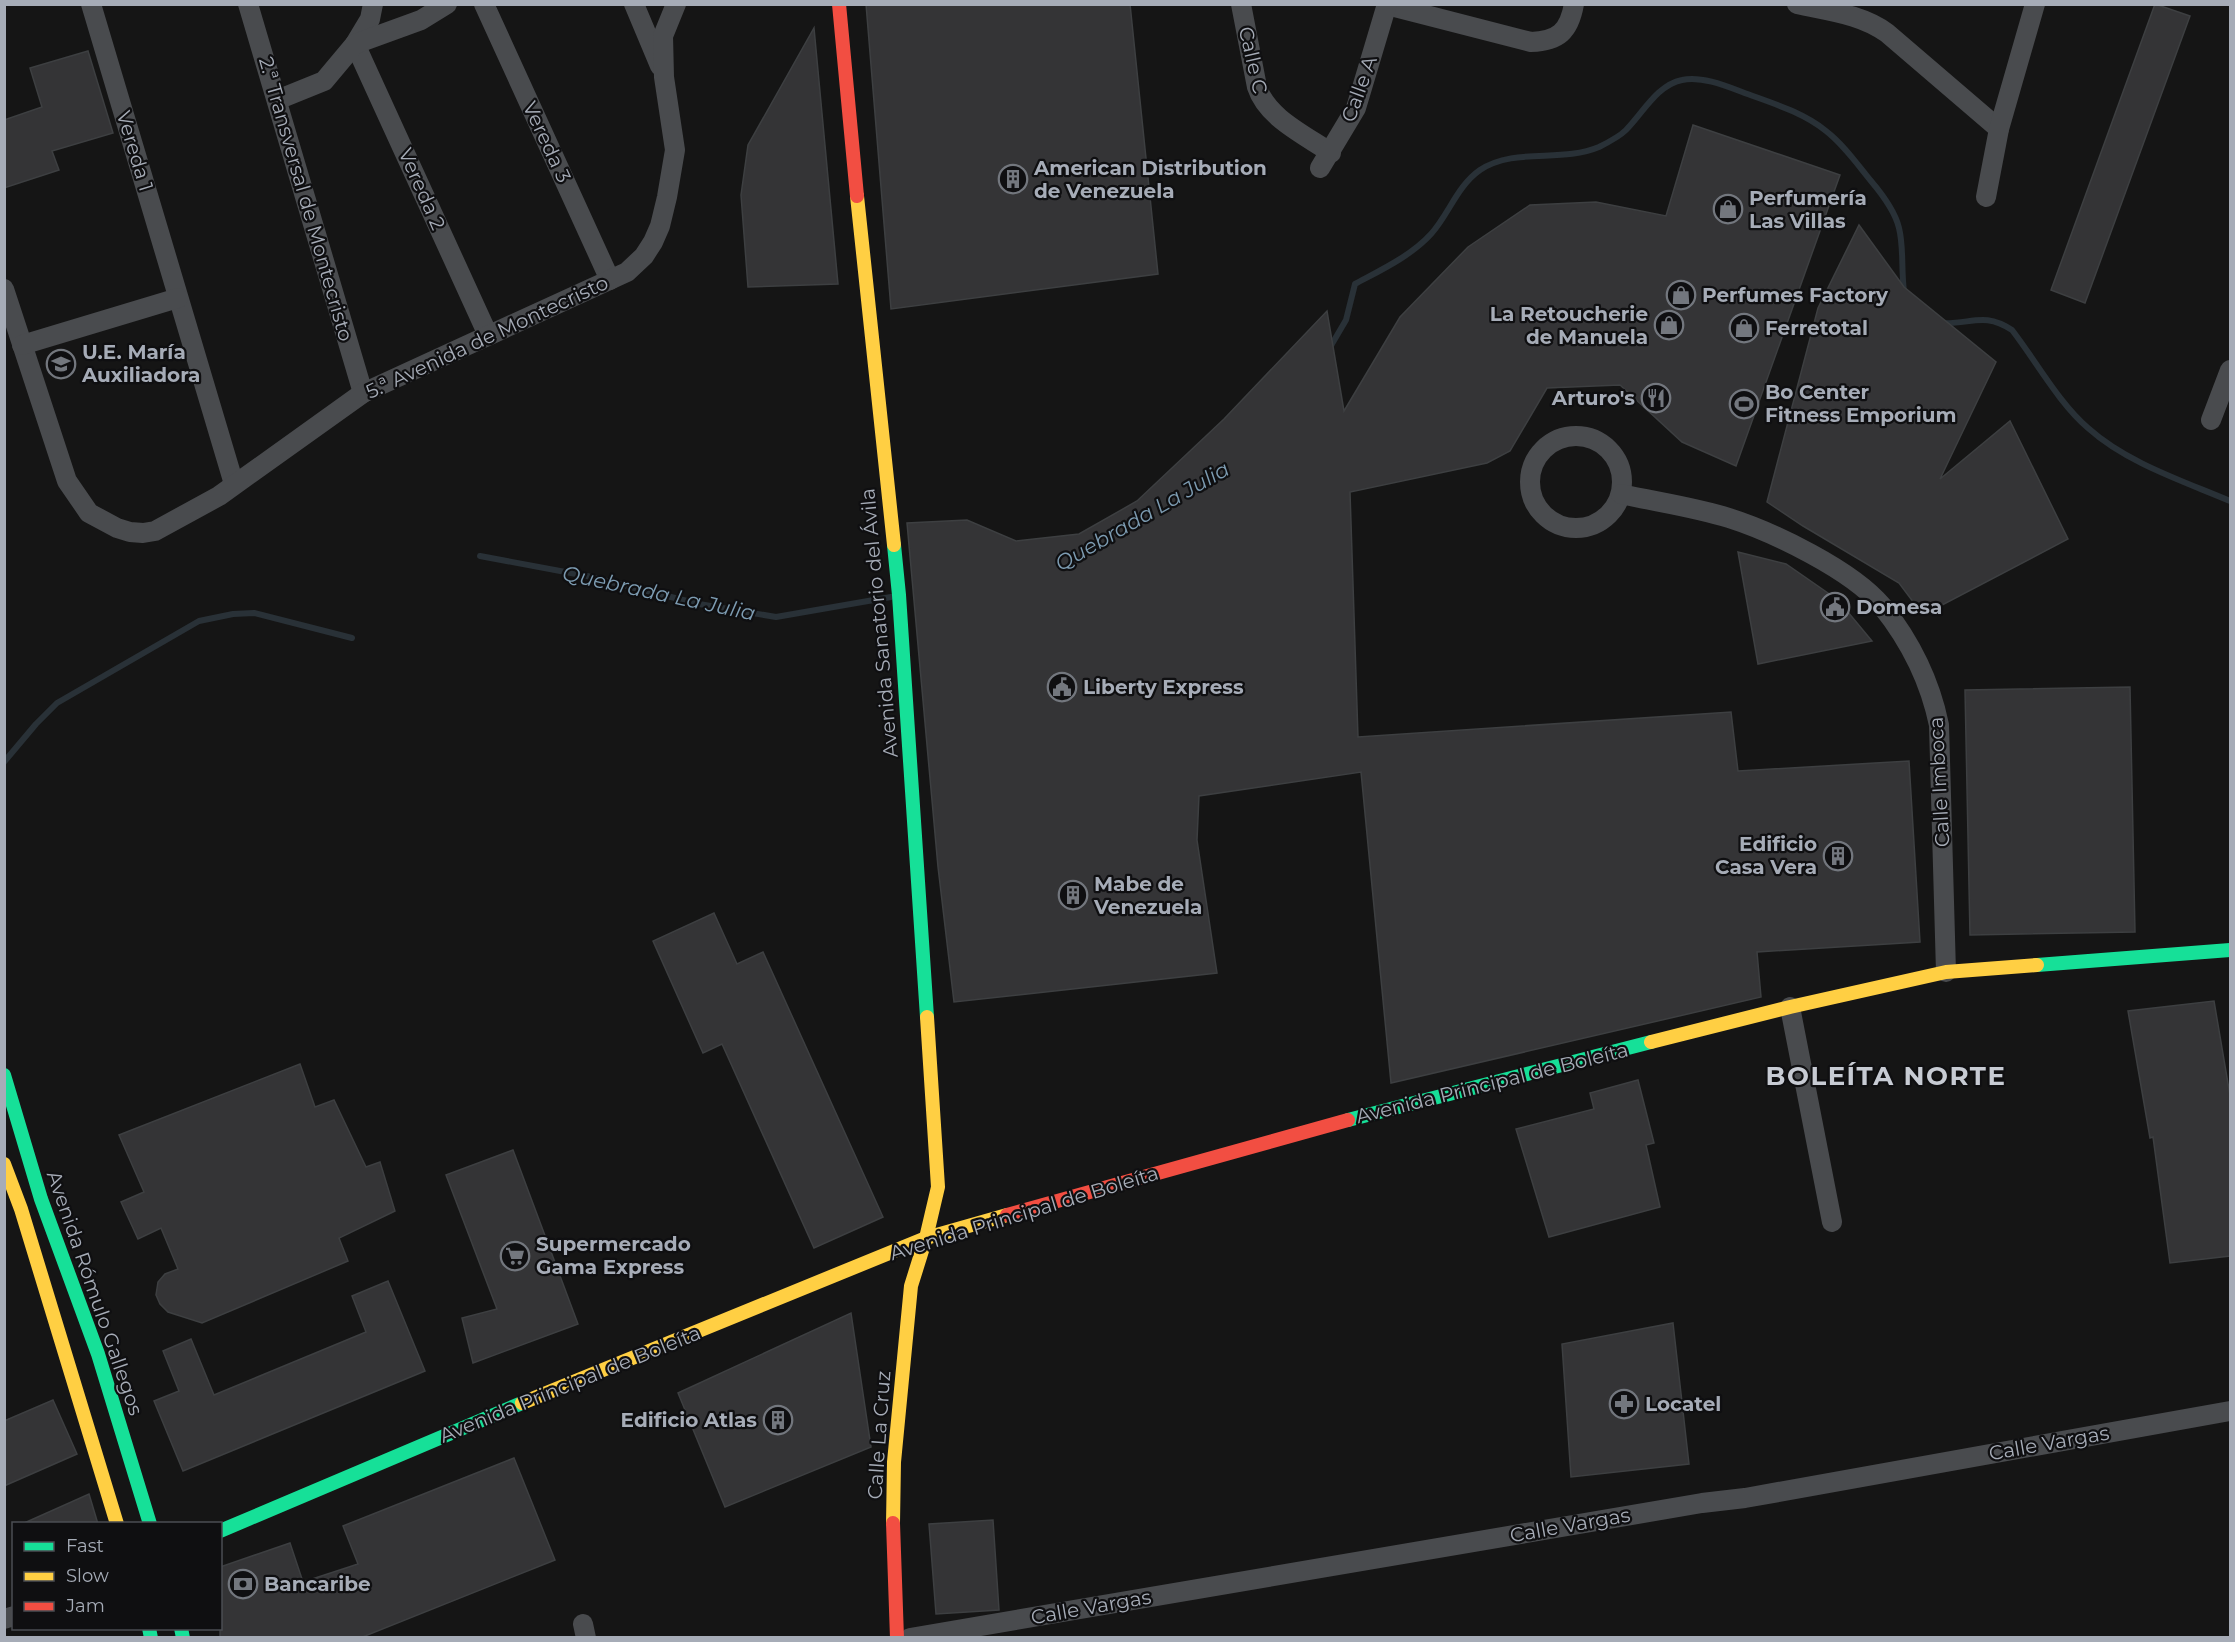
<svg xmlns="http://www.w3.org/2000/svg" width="2235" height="1642" font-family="Montserrat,sans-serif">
<rect width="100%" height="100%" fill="#151515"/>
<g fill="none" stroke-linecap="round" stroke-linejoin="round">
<g stroke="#293137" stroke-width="6">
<path d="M1940 323C1971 325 1983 311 2012 330 2036 361 2058 402 2088 428 2127 463 2183 481 2230 501"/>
<path d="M1329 349 1346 320 1355 284C1381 270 1411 256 1431 234 1449 214 1457 186 1480 170 1515 147 1561 163 1599 147 1607 143 1619 137 1626 130 1643 113 1657 85 1682 80 1704 75 1733 89 1753 96 1778 105 1805 114 1826 131 1844 145 1857 164 1871 181 1882 194 1895 211 1899 228 1904 248 1901 270 1904 291"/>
<polyline points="480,556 587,576 699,604 776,617 891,597"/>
<polyline points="4,762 36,724 57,703 199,621 233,614 254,613 352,638"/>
</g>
</g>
<g fill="#343436" stroke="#3d3f41" stroke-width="1.5">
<polygon points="866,4 1130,4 1158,274 891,309"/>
<polygon points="2155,4 2190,16 2085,303 2051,290"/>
<polygon points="814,28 838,284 748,287 741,195 748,145"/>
<polygon points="88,51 113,133 52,151 59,170 4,188 4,120 42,107 30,68"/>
<polygon points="1693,125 1840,175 1736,466 1682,442 1620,385 1547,388 1510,451 1487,463 1350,492 1358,737 1731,712 1738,771 1909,761 1920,942 1757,952 1761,997 1391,1083 1361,772 1199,796 1197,840 1217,973 954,1002 938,867 907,523 967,520 1016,541 1079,534 1137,501 1224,419 1327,311 1344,411 1400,317 1468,247 1530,205 1596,202 1666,216"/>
<polygon points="1859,225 1904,287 1996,362 1940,479 2010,421 2068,539 1923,615 1899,583 1803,526 1767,502 1818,308"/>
<polygon points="1738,552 1786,564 1838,600 1872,641 1758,664"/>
<polygon points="2130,687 2135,932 1970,935 1965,690"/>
<polygon points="714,913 737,964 763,952 883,1217 814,1248 722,1044 703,1053 653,941"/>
<polygon points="2214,1001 2230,1095 2230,1256 2170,1263 2153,1137 2150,1138 2128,1011"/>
<polygon points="300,1064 315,1107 334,1100 366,1167 380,1162 395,1211 339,1238 348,1261 202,1323 168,1312 160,1304 156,1295 158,1282 165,1274 178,1269 161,1228 138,1239 121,1202 144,1192 119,1135"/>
<polygon points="1638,1080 1654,1143 1646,1145 1660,1207 1549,1237 1516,1129 1594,1109 1590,1093"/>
<polygon points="513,1150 578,1324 473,1363 462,1318 497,1309 446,1175"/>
<polygon points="388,1281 425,1371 183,1471 154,1401 179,1391 163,1351 191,1339 214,1395 366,1332 352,1296"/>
<polygon points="851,1313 871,1447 725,1507 678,1393"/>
<polygon points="1673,1323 1689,1464 1571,1477 1562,1344"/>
<polygon points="53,1400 77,1454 4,1486 4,1421"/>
<polygon points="514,1458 555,1560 360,1638 220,1638 220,1567 290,1543 303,1582 358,1564 343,1526"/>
<polygon points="89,1494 98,1524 22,1524"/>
<polygon points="993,1520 999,1610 936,1614 929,1524"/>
</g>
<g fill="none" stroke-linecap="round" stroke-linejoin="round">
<g stroke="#494b4e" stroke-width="20">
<polyline points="91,4 234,484"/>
<polyline points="248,4 363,393"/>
<polyline points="373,4 370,19 355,44 488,335"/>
<polyline points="484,4 610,280"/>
<polyline points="634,4 660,66"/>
<path d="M1241 4 1257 87C1267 118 1305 135 1331 153"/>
<path d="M1797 4C1828 11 1861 14 1887 33L1999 129"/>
<path d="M1387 5 1531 42C1558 41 1569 32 1574 4"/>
<polyline points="277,100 324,81 355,44 421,20 447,4"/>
<polyline points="1320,168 1356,108 1387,4"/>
<polyline points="1986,197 1999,129 2035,4"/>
<polyline points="4,289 67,481 89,513 117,528 130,532 143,533 155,531 219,496 363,393 627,272 644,256 653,242 660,226 667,197 675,150 664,77 663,36 676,4"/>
<polyline points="22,345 178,298"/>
<polyline points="2211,420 2230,370"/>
<circle cx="1576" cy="482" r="46"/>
<path d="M1621 494C1657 502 1694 507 1729 518 1773 532 1852 570 1882 606 1910 641 1930 681 1939 725L1946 972"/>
<polyline points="1790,1007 1832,1222"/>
<polyline points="4,1619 14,1616"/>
<polyline points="583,1624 586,1638"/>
<polyline points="910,1638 1702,1503 1745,1498 2230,1411"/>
</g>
<g stroke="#16e098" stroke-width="14">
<polyline points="894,545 899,595 927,1017"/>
<polyline points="2037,965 2230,950"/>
<polyline points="4,1075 41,1199 98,1354 150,1524"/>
<polyline points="1348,1120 1651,1042"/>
<polyline points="220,1531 522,1403"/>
<polyline points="149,1628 151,1638"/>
<polyline points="181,1628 183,1638"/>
</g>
<g stroke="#ffcf43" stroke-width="14">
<polyline points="857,196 894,545"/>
<polyline points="1651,1042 1790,1007 1946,972 2037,965"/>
<polyline points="4,1164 21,1209 117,1524"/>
<polyline points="522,1403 926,1238 1007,1215"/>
<polyline points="893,1523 894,1462 911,1286 926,1238 938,1187 927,1017"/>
</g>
<g stroke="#f24e42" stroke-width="14">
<polyline points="839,4 857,196"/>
<polyline points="1007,1215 1348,1120"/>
<polyline points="893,1523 897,1638"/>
</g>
</g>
<defs>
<g id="building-ring" transform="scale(1.5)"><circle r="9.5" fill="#0f0f11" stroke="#73777e" stroke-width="1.5"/><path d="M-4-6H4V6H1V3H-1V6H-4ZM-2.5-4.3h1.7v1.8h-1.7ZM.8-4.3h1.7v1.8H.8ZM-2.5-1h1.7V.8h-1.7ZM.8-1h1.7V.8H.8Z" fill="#73777e"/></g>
<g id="shop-ring" transform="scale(1.5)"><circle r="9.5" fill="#0f0f11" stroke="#73777e" stroke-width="1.5"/><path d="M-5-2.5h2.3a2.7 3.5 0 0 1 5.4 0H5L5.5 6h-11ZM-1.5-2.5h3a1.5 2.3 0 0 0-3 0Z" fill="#73777e"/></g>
<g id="school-ring" transform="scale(1.5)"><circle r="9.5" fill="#0f0f11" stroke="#73777e" stroke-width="1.5"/><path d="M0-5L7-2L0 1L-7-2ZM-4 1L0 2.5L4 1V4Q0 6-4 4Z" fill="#73777e"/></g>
<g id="restaurant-ring" transform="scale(1.5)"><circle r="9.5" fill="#0f0f11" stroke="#73777e" stroke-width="1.5"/><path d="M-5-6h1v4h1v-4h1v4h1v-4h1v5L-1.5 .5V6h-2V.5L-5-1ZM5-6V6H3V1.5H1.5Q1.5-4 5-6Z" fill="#73777e"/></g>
<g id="stadium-ring" transform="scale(1.5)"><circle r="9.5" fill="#0f0f11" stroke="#73777e" stroke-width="1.5"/><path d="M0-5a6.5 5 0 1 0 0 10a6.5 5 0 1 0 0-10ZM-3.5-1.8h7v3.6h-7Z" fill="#73777e"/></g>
<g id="civic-ring" transform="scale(1.5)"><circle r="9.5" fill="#0f0f11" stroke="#73777e" stroke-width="1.5"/><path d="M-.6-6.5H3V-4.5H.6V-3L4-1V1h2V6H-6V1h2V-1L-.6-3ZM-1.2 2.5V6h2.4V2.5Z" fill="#73777e"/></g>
<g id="supermarket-ring" transform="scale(1.5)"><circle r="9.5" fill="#0f0f11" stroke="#73777e" stroke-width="1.5"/><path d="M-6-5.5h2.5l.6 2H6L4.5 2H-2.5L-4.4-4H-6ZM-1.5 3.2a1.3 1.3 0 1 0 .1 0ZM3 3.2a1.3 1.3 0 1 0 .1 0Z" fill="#73777e"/></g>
<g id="pharmacy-ring" transform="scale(1.5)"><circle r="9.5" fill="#0f0f11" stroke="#73777e" stroke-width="1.5"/><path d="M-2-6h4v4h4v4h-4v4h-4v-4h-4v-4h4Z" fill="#73777e"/></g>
<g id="bank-ring" transform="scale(1.5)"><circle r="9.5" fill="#0f0f11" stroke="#73777e" stroke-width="1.5"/><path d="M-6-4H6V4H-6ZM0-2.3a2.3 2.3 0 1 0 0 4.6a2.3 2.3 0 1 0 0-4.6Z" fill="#73777e"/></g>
</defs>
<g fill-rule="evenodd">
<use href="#building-ring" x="1013" y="179"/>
<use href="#shop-ring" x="1728" y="209"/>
<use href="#shop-ring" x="1681" y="295"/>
<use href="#shop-ring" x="1669" y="325"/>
<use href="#shop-ring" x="1744" y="328"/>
<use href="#school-ring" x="61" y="364"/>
<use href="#restaurant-ring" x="1656" y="398"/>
<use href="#stadium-ring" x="1744" y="404"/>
<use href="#civic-ring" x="1835" y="607"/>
<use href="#civic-ring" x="1062" y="687"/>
<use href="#building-ring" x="1838" y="856"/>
<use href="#building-ring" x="1073" y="895"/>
<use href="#supermarket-ring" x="515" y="1256"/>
<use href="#pharmacy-ring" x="1624" y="1404"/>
<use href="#building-ring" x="778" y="1420"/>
<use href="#bank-ring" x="243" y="1584"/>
</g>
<g text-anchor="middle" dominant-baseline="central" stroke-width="4.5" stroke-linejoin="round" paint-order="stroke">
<g font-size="20" fill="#a6acb7" stroke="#0f0f11">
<text transform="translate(1253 60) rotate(77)">Calle C</text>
<text transform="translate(1359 89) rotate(-70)">Calle A</text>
<text transform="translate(547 142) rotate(65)">Vereda 3</text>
<text transform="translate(135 151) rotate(73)">Vereda 1</text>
<text transform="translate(422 189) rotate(66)">Vereda 2</text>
<text transform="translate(306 199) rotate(74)">2.ª Transversal de Montecristo</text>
<text transform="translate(487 337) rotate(-25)">5.ª Avenida de Montecristo</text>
<text transform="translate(879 623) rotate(-95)">Avenida Sanatorio del Ávila</text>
<text transform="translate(1939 782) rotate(-93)">Calle Imboca</text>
<text transform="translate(1492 1083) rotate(-14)">Avenida Principal de Boleíta</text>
<text transform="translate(1024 1213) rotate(-17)">Avenida Principal de Boleíta</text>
<text transform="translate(95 1293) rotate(71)">Avenida Rómulo Gallegos</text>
<text transform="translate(570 1384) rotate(-22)">Avenida Principal de Boleíta</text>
<text transform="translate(879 1435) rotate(-86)">Calle La Cruz</text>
<text transform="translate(2049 1443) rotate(-10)">Calle Vargas</text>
<text transform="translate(1570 1525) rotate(-10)">Calle Vargas</text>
<text transform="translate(1091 1607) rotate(-10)">Calle Vargas</text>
</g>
<g font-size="20" font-weight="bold" fill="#a6acb7" stroke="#0f0f11" text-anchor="start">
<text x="1034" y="168">American Distribution<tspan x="1034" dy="23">de Venezuela</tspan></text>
<text x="1749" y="198">Perfumería<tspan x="1749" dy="23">Las Villas</tspan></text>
<text x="1702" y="295">Perfumes Factory</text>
<text x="1648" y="314" text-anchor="end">La Retoucherie<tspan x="1648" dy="23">de Manuela</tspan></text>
<text x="1765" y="328">Ferretotal</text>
<text x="82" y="352">U.E. María<tspan x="82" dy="23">Auxiliadora</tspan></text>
<text x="1765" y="392">Bo Center<tspan x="1765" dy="23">Fitness Emporium</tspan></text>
<text x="1635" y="398" text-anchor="end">Arturo's</text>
<text x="1856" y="607">Domesa</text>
<text x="1083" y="687">Liberty Express</text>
<text x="1817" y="844" text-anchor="end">Edificio<tspan x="1817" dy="23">Casa Vera</tspan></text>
<text x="1094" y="884">Mabe de<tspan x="1094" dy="23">Venezuela</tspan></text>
<text x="536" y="1244">Supermercado<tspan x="536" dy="23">Gama Express</tspan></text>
<text x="1645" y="1404">Locatel</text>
<text x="757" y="1420" text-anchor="end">Edificio Atlas</text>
<text x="264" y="1584">Bancaribe</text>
</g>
<g font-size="21" font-style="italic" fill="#7d9cb2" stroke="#0f0f11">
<text transform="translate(1142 516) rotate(-30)">Quebrada La Julia</text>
<text transform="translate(659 593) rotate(12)">Quebrada La Julia</text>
</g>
<g font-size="26" font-weight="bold" letter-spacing="1.5" fill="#c7cbd3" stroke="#0f0f11">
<text x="1886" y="1076">BOLEÍTA NORTE</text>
</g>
</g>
<rect width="2235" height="1642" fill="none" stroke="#a6acb7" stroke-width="12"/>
<rect x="12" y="1522" width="210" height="108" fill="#0f0f11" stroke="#4b4e53" stroke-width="1.5"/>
<rect x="24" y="1542" width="30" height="9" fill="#16e098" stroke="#4b4e53" stroke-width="1.5"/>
<text x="66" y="1552" font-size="18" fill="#a6acb7">Fast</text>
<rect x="24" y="1572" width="30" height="9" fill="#ffcf43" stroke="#4b4e53" stroke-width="1.5"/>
<text x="66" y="1582" font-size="18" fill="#a6acb7">Slow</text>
<rect x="24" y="1602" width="30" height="9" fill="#f24e42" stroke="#4b4e53" stroke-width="1.5"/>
<text x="66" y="1612" font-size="18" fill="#a6acb7">Jam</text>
</svg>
